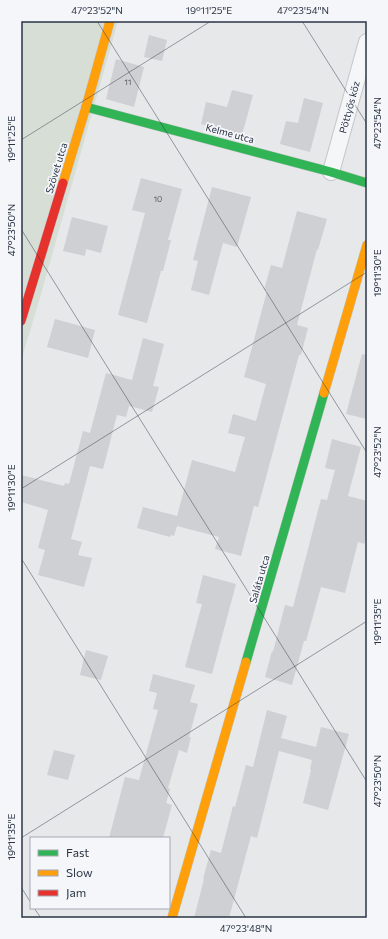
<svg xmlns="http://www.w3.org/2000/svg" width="388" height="939" font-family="Commissioner,sans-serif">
<rect width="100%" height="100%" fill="#e6e8ea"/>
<polygon fill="#d6ded6" points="21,21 118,21 39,301 21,361"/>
<g fill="#ced0d3">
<polygon points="149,35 167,40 162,61 144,57"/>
<polygon points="116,59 144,67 134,107 106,99"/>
<polygon points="232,90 253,95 242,135 201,124 206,102 227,107"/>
<polygon points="304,98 323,103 310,152 280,144 286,121 298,123"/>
<polygon points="141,178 182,189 168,240 171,240 163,271 161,271 147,323 118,315 145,213 132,210"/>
<polygon points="212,187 251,197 237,247 223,243 209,295 191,290 198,261 193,260"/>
<polygon points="297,211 327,219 318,250 317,249 297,325 308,328 301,355 299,355 258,507 254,506 241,556 215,549 219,537 177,526 174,536 171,535 170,537 137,528 143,507 177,516 192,460 235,472 245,437 228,433 233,414 256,421 266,384 244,377 267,291 264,290 271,265 282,268"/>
<polygon points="72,217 108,226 101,253 86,249 85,256 63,251"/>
<polygon points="55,319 95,330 88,358 47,347"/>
<polygon points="143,338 164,344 153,386 159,387 152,412 129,406 126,417 117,415 103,469 90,466 71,539 82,542 78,555 92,558 84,587 38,575 45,550 38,548 48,510 21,502 21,475 64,486 65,483 69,484 83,431 90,433 106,373 132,380"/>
<polygon points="362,354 367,355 367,419 346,414"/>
<polygon points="332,439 361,447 348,496 367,501 367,535 364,544 358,542 345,593 321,587 306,641 304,641 292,685 265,677 272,651 273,652 285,605 293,607 321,499 327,500 335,470 325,468"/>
<polygon points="203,575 236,584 212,674 185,667 202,604 196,603"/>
<polygon points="86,650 108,656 101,680 80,675"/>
<polygon points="153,674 195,685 190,702 198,704 189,737 191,737 187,753 179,750 168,788 170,789 166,803 172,805 163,838 109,838 125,777 139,780 158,710 153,709 157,693 149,691"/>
<polygon points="267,710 287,716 281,738 316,747 321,727 349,734 328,810 303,803 311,770 310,769 312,760 279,751 257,838 251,836 229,918 194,918 204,879 203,879 211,850 221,853 233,806 235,807 246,765 253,767"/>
<polygon points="54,750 75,755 68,780 47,775"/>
</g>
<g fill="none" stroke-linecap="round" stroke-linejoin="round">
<g stroke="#c4c6c8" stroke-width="18">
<polyline id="street" points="331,172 367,42"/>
</g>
<g stroke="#c4c6c8" stroke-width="10">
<g id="fast">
<polyline points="86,107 331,172 367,183"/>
<polyline points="246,662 324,393"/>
</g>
</g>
<g stroke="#c4c6c8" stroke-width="10">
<g id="slow">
<polyline points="63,183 86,107 110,21"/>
<polyline points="324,393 367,245"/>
<polyline points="172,918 246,662"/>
</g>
</g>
<g stroke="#c4c6c8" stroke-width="10">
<polyline id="jam" points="21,321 63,183"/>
</g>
<use href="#street" stroke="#f5f6f7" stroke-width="16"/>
<use href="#fast" stroke="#30b455" stroke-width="9"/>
<use href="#slow" stroke="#ff9f0a" stroke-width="9"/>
<use href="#jam" stroke="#e5322d" stroke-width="9"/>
</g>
<path fill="none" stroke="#2b3445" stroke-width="1" stroke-opacity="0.45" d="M97 21 367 453M302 21 367 124M21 140 211 21M21 229 367 782M21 489 367 272M21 558 246 918M21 838 367 621M21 887 31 903M34 908 41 918"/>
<g text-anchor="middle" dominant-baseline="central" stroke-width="3.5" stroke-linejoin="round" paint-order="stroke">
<g font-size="8" fill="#545c69">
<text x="128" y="82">11</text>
<text x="158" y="199">10</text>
</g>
<g font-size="10" fill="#2b3445" stroke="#f4f6f9">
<text transform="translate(349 107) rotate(-75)">Pöttyös köz</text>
<text transform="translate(230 133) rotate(15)">Kelme utca</text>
<text transform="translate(56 168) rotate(-73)">Szövet utca</text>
<text transform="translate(259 579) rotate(-74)">Saláta utca</text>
</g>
</g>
<rect width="388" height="939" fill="none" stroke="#f4f6f9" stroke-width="44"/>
<rect x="30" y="837" width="140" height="72" fill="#f4f6f9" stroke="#a4a8b1"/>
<rect x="38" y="850" width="20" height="6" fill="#30b455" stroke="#a4a8b1"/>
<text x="66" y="857" font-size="12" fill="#2b3445">Fast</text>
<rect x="38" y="870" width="20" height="6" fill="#ff9f0a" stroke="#a4a8b1"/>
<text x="66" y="877" font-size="12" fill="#2b3445">Slow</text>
<rect x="38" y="890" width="20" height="6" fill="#e5322d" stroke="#a4a8b1"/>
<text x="66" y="897" font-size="12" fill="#2b3445">Jam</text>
<rect x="22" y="22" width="344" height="895" fill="none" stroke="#2b3445" stroke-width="1.5"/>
<g font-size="10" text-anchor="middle" fill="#2b3445">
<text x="97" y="14">47°23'52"N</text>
<text x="209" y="14">19°11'25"E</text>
<text x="303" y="14">47°23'54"N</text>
<text transform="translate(377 123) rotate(-90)" y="4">47°23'54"N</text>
<text transform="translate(11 139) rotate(-90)" y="4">19°11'25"E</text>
<text transform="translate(11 230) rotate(-90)" y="4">47°23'50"N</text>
<text transform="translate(377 273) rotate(-90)" y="4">19°11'30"E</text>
<text transform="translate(377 452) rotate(-90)" y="4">47°23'52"N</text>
<text transform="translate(11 488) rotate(-90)" y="4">19°11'30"E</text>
<text transform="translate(377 622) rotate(-90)" y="4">19°11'35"E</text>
<text transform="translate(377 781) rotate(-90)" y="4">47°23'50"N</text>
<text transform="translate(11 837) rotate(-90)" y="4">19°11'35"E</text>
<text x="246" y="932">47°23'48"N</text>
</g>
</svg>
